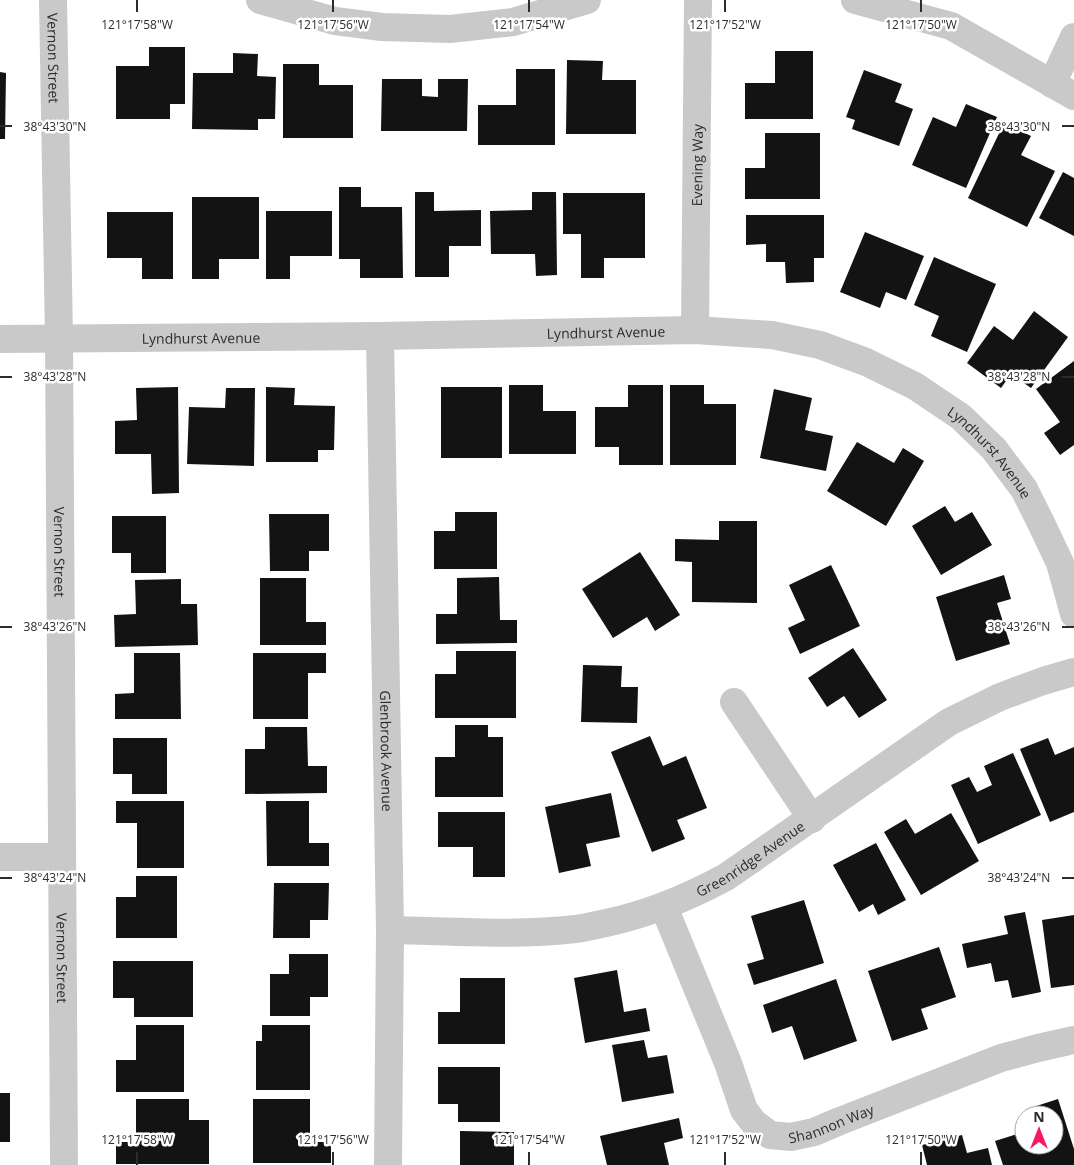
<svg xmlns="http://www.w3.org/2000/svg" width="1074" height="1165" font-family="'Open Sans',sans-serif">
<rect width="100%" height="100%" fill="#fff"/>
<g fill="#131313">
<polygon points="149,47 185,47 185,104 170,104 170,119 116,119 116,66 149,66"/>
<polygon points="775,51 813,51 813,119 745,119 745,83 775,83"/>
<polygon points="233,53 258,54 257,76 276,77 275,119 258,119 258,130 192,129 193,73 233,73"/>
<polygon points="567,60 603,61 602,80 636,80 636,134 566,134"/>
<polygon points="283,64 319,64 319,85 353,85 353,138 283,138"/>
<polygon points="516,69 555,69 555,145 478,145 478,105 516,105"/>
<polygon points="864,70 902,84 895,102 913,109 899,146 852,129 855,120 846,117"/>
<polygon points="0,72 6,73 5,139 0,139"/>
<polygon points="382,79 422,79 422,96 438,97 438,79 468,79 467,131 381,131"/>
<polygon points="966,104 997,117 966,188 912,165 933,117 956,127"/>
<polygon points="1004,123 1031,136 1021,155 1055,171 1027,227 968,198"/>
<polygon points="765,133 820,133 820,199 745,199 745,168 765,168"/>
<polygon points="1063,172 1074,178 1074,236 1039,218"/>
<polygon points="339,187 361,187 361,207 402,207 403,278 360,278 360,259 339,259"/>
<polygon points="415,192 434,192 434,211 481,210 481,246 449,246 449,277 415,277"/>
<polygon points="532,192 556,192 557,275 536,276 535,254 491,254 490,211 532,210"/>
<polygon points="563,193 645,193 645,258 604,258 604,278 581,278 581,234 563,234"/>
<polygon points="192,197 259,197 259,259 219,259 219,279 192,279"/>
<polygon points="266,211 332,211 332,256 290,256 290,279 266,279"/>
<polygon points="107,212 173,212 173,279 142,279 142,258 107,258"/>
<polygon points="746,215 824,215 824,258 814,258 814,282 786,283 785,262 766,262 766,244 746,245"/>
<polygon points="865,232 924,256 906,300 886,292 880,308 840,292"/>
<polygon points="934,257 996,284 967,352 931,336 939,316 914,305"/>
<polygon points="1034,311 1068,337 1031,388 1011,374 1001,388 967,363 994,326 1013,340"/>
<polygon points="1074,361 1074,445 1060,455 1044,433 1060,422 1036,389"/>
<polygon points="509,385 543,385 543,411 576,411 576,454 509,454"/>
<polygon points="628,385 663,385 663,465 619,465 619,447 595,447 595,407 628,407"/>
<polygon points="670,385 704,385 704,404 736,404 736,465 670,465"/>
<polygon points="178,387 179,493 152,494 151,454 115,454 115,421 137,420 136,388"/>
<polygon points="266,387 295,388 294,405 335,406 334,450 318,450 318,462 266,462"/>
<rect x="441" y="387" width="61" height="71"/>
<polygon points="226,388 255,388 254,466 187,464 189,407 225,408"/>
<polygon points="774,389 812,398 805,430 833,436 826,471 760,458"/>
<polygon points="857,442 894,463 903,448 924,461 886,526 827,491"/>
<polygon points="945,506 955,522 972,512 992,545 941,575 912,526"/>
<polygon points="455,512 497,512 497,569 434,569 434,531 455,531"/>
<polygon points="269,514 329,514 329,551 309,551 309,571 270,571"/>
<polygon points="112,516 166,516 166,573 131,573 131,553 112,553"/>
<polygon points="719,521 757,521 757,603 692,602 692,562 675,561 675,539 719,540"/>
<polygon points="640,552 680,615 655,631 647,617 613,638 582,589"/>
<polygon points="831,565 860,626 800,654 788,628 805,620 789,585"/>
<polygon points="1004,575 1011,599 997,603 1010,644 956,661 936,597"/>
<polygon points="499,577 500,620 517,620 517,643 436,644 436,614 457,614 457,578"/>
<polygon points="260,578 306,578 306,622 326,622 326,645 260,645"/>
<polygon points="181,579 181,604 197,604 198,645 115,647 114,615 136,614 135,580"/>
<polygon points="853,648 887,700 859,718 844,696 827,707 808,678"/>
<polygon points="456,651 516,651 516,718 435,718 435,674 456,674"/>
<polygon points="134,653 180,653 181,719 115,719 115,694 134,693"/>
<polygon points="253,653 326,653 326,673 308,673 308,719 253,719"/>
<polygon points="583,665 622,666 621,687 638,687 637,723 581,722"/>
<polygon points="455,725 488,725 488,737 503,737 503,797 435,797 435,757 455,757"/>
<polygon points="265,727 307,727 308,766 327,766 327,793 245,794 245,749 265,749"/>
<polygon points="650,736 663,766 686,756 707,808 677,820 685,839 652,852 611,752"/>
<polygon points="113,738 167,738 167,794 132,794 132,774 113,774"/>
<polygon points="1048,738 1055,755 1074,747 1074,812 1050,822 1020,749"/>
<polygon points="1013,753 1041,815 978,844 951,785 969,777 977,792 992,785 984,766"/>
<polygon points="611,793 620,837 586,844 591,866 559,873 545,807"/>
<polygon points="116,801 184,801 184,868 137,868 137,823 116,823"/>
<polygon points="266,801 309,801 309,843 329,843 329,866 267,866"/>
<polygon points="438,812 505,812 505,877 473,877 473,847 438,847"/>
<polygon points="951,813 979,861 921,895 884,832 906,819 915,834"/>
<polygon points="876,843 906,900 878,915 873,904 859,912 833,865"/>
<polygon points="136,876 177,876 177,938 116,938 116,897 136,897"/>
<polygon points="274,883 329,883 328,920 310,920 310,938 273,938"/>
<polygon points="804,900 824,963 754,985 747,964 764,959 751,916"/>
<polygon points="1025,912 1041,992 1012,998 1008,980 995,982 991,963 967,968 962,944 1008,934 1004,916"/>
<polygon points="1074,915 1074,985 1051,988 1042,920"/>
<polygon points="939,947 956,997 921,1009 928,1029 892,1041 868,971"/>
<polygon points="289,954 328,954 328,997 310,997 310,1016 270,1016 270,974 289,974"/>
<polygon points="113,961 193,961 193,1017 134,1017 134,998 113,998"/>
<polygon points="617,970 624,1012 646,1008 650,1031 585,1043 574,978"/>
<polygon points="460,978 505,978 505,1044 438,1044 438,1012 460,1012"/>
<polygon points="836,979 857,1041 804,1060 792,1026 772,1033 763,1005"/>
<polygon points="136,1025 184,1025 184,1092 116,1092 116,1060 136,1060"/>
<polygon points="262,1025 310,1025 310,1090 256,1090 256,1041 262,1041"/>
<polygon points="644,1040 648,1058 667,1055 674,1093 622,1102 612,1045"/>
<polygon points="438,1067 500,1067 500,1122 458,1122 458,1104 438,1104"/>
<rect x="0" y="1093" width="10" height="49"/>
<polygon points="136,1099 189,1099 189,1120 209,1120 209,1164 116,1164 116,1142 136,1142"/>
<polygon points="253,1099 310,1099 310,1142 331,1142 331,1163 253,1163"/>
<polygon points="1058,1099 1074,1149 1074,1165 1003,1165 995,1141 1024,1132 1024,1145 1054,1145 1054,1115 1029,1115 1027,1109"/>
<polygon points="679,1118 683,1138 664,1143 669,1165 607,1165 600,1136"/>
<polygon points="460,1131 514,1132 514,1165 460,1165"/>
<polygon points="962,1135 967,1153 988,1148 992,1165 927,1165 922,1145"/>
</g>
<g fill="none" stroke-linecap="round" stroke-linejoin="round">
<g stroke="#c9c9c9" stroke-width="28">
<path id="s1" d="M53 0 59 338 64 1165"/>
<polyline points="260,0 335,21 382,27 450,29 513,22 587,0"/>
<polyline points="855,0 951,26 1074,96"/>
<polyline points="1052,84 1074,37"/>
<path id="s2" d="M695 330 698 0"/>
<path id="s3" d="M380 336 390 930 388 1165"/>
<path id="s4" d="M0 339 380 336 695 330 772 335 820 345 866 362 915 386 961 417 994 449 1024 489 1042 525 1060 563 1074 614"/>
<polyline points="734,702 812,819"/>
<polyline points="0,857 62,857"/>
<path id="s5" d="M664 907 728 1063 744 1110 754 1123 770 1135 791 1137 814 1132 840 1121 1001 1058 1038 1048 1074 1040"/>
<path id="s6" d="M390 930C451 931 514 936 576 929 586 928 596 925 606 923 649 914 687 898 726 877L949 722 1000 697 1043 681 1074 672"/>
</g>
</g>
<path fill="none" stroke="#2c2c2c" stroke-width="2" d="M137 0V12M333 0V12M529 0V12M725 0V12M921 0V12M0 126H12M1062 126H1074M0 377H12M1062 377H1074M0 627H12M1062 627H1074M0 878H12M1062 878H1074M137 1152V1165M333 1152V1165M529 1152V1165M725 1152V1165M921 1152V1165"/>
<g text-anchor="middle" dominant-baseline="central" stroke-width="5" stroke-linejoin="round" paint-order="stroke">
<g font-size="14" fill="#2c2c2c" stroke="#fff">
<text stroke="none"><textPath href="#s1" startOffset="58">Vernon Street</textPath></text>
<text stroke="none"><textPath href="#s2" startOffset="165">Evening Way</textPath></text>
<text stroke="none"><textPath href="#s4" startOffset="606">Lyndhurst Avenue</textPath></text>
<text stroke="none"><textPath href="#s4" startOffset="201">Lyndhurst Avenue</textPath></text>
<text stroke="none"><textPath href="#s4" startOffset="1026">Lyndhurst Avenue</textPath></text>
<text stroke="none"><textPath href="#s1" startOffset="552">Vernon Street</textPath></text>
<text stroke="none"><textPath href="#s3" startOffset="415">Glenbrook Avenue</textPath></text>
<text stroke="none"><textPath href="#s6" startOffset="376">Greenridge Avenue</textPath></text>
<text stroke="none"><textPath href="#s1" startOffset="958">Vernon Street</textPath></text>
<text stroke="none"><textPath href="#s5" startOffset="318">Shannon Way</textPath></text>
</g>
</g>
<g font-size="12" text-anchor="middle" fill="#2c2c2c" stroke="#fff" stroke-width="5" stroke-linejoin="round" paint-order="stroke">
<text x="137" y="29">121°17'58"W</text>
<text x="333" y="29">121°17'56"W</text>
<text x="529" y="29">121°17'54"W</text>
<text x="725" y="29">121°17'52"W</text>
<text x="921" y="29">121°17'50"W</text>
<text x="55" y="131">38°43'30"N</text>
<text x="1019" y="131">38°43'30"N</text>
<text x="55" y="381">38°43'28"N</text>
<text x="1019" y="381">38°43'28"N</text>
<text x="55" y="631">38°43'26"N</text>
<text x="1019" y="631">38°43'26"N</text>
<text x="55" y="882">38°43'24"N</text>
<text x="1019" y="882">38°43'24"N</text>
<text x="137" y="1144">121°17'58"W</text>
<text x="333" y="1144">121°17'56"W</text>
<text x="529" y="1144">121°17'54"W</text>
<text x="725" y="1144">121°17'52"W</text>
<text x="921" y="1144">121°17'50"W</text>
</g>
<g transform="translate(1039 1130)"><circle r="24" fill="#ffffff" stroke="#ababab"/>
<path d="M0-4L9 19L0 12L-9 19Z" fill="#f61b61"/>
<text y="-8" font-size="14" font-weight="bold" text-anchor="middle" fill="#2c2c2c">N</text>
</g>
</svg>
